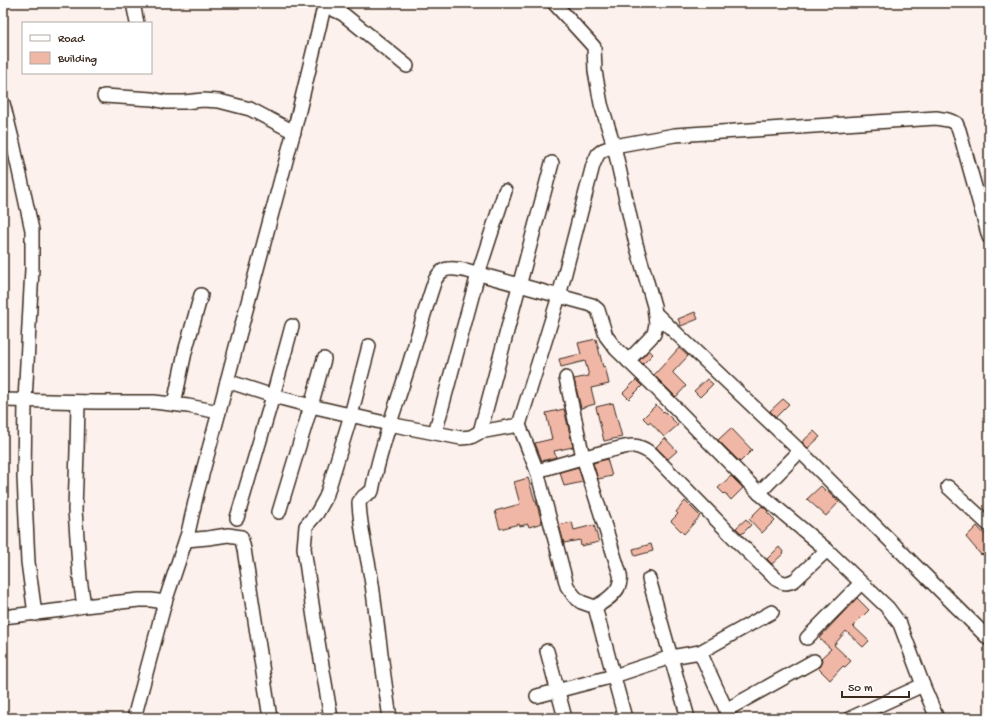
<svg xmlns="http://www.w3.org/2000/svg" width="992" height="721" font-family="'Gochi Hand',sans-serif">
<rect width="100%" height="100%" fill="#fcf1ed"/>
<filter id="ink" filterUnits="userSpaceOnUse"><feTurbulence type="fractalNoise" baseFrequency=".025" numOctaves="2"/><feDisplacementMap in="SourceGraphic" scale="8" xChannelSelector="R" yChannelSelector="G"/><feConvolveMatrix kernelMatrix="1 2 1 2 8 2 1 2 1" color-interpolation-filters="sRGB"/></filter>
<g filter="url(#ink)">
<g fill="#f0b7a6" stroke="#3b2a1e">
<polygon points="695,312 698,319 681,326 678,319"/>
<polygon points="596,339 603,367 605,366 609,384 591,388 595,404 581,408 574,379 589,376 585,361 561,367 559,359 581,354 578,343"/>
<polygon points="679,348 688,356 673,372 673,373 686,386 676,397 654,375"/>
<polygon points="649,350 653,354 643,364 639,361"/>
<polygon points="707,379 713,384 700,397 694,391"/>
<polygon points="636,380 642,386 629,399 623,393"/>
<polygon points="783,399 789,404 776,417 770,411"/>
<polygon points="613,403 622,437 604,441 596,407"/>
<polygon points="656,405 663,412 664,411 678,425 664,437 650,422 648,423 643,418"/>
<polygon points="564,409 573,447 554,451 556,457 542,461 535,443 552,439 546,413"/>
<polygon points="731,428 752,450 740,462 718,440"/>
<polygon points="814,431 820,437 808,448 802,442"/>
<polygon points="665,438 677,451 668,459 656,447"/>
<polygon points="607,459 612,476 598,479 593,463"/>
<polygon points="578,467 583,482 564,486 560,472"/>
<polygon points="731,476 743,488 731,500 725,493 724,494 718,488"/>
<polygon points="528,478 535,501 536,501 542,523 529,527 528,524 520,526 519,524 500,529 495,511 520,504 514,482"/>
<polygon points="821,486 827,492 828,491 839,502 826,516 807,499"/>
<polygon points="685,501 700,516 684,534 671,521 678,514 676,512"/>
<polygon points="762,506 768,511 767,512 775,520 762,533 749,519"/>
<polygon points="746,519 751,525 742,534 736,528"/>
<polygon points="572,522 574,530 594,525 599,542 581,546 580,540 564,543 559,525"/>
<polygon points="977,526 989,539 989,561 982,554 981,555 966,537"/>
<polygon points="651,544 653,551 635,556 633,549"/>
<polygon points="779,547 784,553 772,564 767,559"/>
<polygon points="857,598 869,610 853,626 869,641 863,647 846,631 834,645 851,661 845,667 843,666 830,680 818,668 821,665 822,659 821,658 831,649 819,638"/>
</g>
<g fill="none" stroke-linecap="round" stroke-linejoin="round">
<g stroke="#3b2a1e" stroke-width="16">
<g id="minor">
<polyline points="133,3 137,23"/>
<polyline points="554,3 594,47 595,71 601,104 614,146 636,244 654,306 656,324 654,334 628,361"/>
<polyline points="324,5 343,14 407,66"/>
<polyline points="104,96 152,99 166,102 184,102 203,100 219,101 250,109 294,132"/>
<polyline points="3,103 13,143 32,230 32,269 25,401 24,477 28,562 35,614"/>
<polyline points="655,313 800,451 989,639"/>
<path d="M227 381 273 396 311 406 389 424 461 438 471 437 480 432 519 425 537 471 567 586 574 596 581 602 595 607C604 602 619 593 620 581 621 578 620 574 619 571L583 457 566 378"/>
<polyline points="3,400 95,402 154,402 188,406 219,412"/>
<polyline points="78,402 77,451 75,510 80,579 84,606"/>
<polyline points="174,404 185,352 201,295"/>
<polyline points="519,425 559,296 593,165 598,154 603,150 614,146 675,135 936,118 948,120 956,123 959,130 989,237"/>
<polyline points="480,432 552,163"/>
<polyline points="435,433 478,274 505,191"/>
<path d="M537 471C561 464 584 457 608 451 616 449 625 446 633 446 640 446 646 450 652 454L739 543 776 579C784 584 787 584 795 580L827 550"/>
<polyline points="948,487 989,525"/>
<polyline points="759,493 800,451"/>
<polyline points="279,512 311,406 324,359"/>
<polyline points="237,518 273,396 292,326"/>
<polyline points="186,540 208,538 228,535 241,537 244,549 270,718"/>
<polyline points="649,579 688,718"/>
<polyline points="595,607 625,718"/>
<polyline points="3,617 62,610 84,606 139,600 151,600 165,602"/>
<polyline points="807,638 861,583"/>
<polyline points="547,651 565,718"/>
<polyline points="700,652 729,716"/>
<polyline points="537,696 614,676 671,657 700,652 772,612"/>
<polyline points="726,710 814,661"/>
<polyline points="134,718 165,602 188,533 197,493 219,412 236,347 295,127 325,3"/>
<polyline points="331,718 314,618 304,548 306,526 317,513 326,497 351,415 369,346"/>
<path d="M390 718C383 673 378 629 372 584 368 557 360 530 359 502L364 496 372 491C380 449 395 409 408 368 417 339 425 309 435 280 438 275 441 270 448 269 459 267 479 274 490 277 524 286 558 296 592 305L598 310 606 336 616 349 650 382 759 493 827 550 888 608 900 624 923 685 937 718"/>
<polyline points="851,718 923,685"/>
</g>
</g>
<use href="#minor" stroke="#fff" stroke-width="13"/>
</g>
</g>
<rect width="992" height="721" fill="none" stroke="#fff" stroke-width="16"/>
<rect x="8" y="8" width="976" height="705" fill="none" stroke="#3b2a1e" stroke-width="1.5" filter="url(#ink)"/>
<rect x="22" y="22" width="130" height="52" fill="#ffffff" stroke="#b1aaa5"/>
<rect x="30" y="35" width="20" height="6" fill="#ffffff" stroke="#b1aaa5"/>
<text x="58" y="42" font-size="12" fill="#3b2a1e">Road</text>
<rect x="30" y="52" width="20" height="12" fill="#f0b7a6" stroke="#b1aaa5"/>
<text x="58" y="62" font-size="12" fill="#3b2a1e">Building</text>
<path d="M842 691v6h67v-6" fill="none" stroke="#3b2a1e" stroke-width="2"/>
<text x="848" y="691" font-size="12" fill="#3b2a1e" stroke="#ffffff" stroke-width="3" paint-order="stroke">50 m</text>
</svg>
